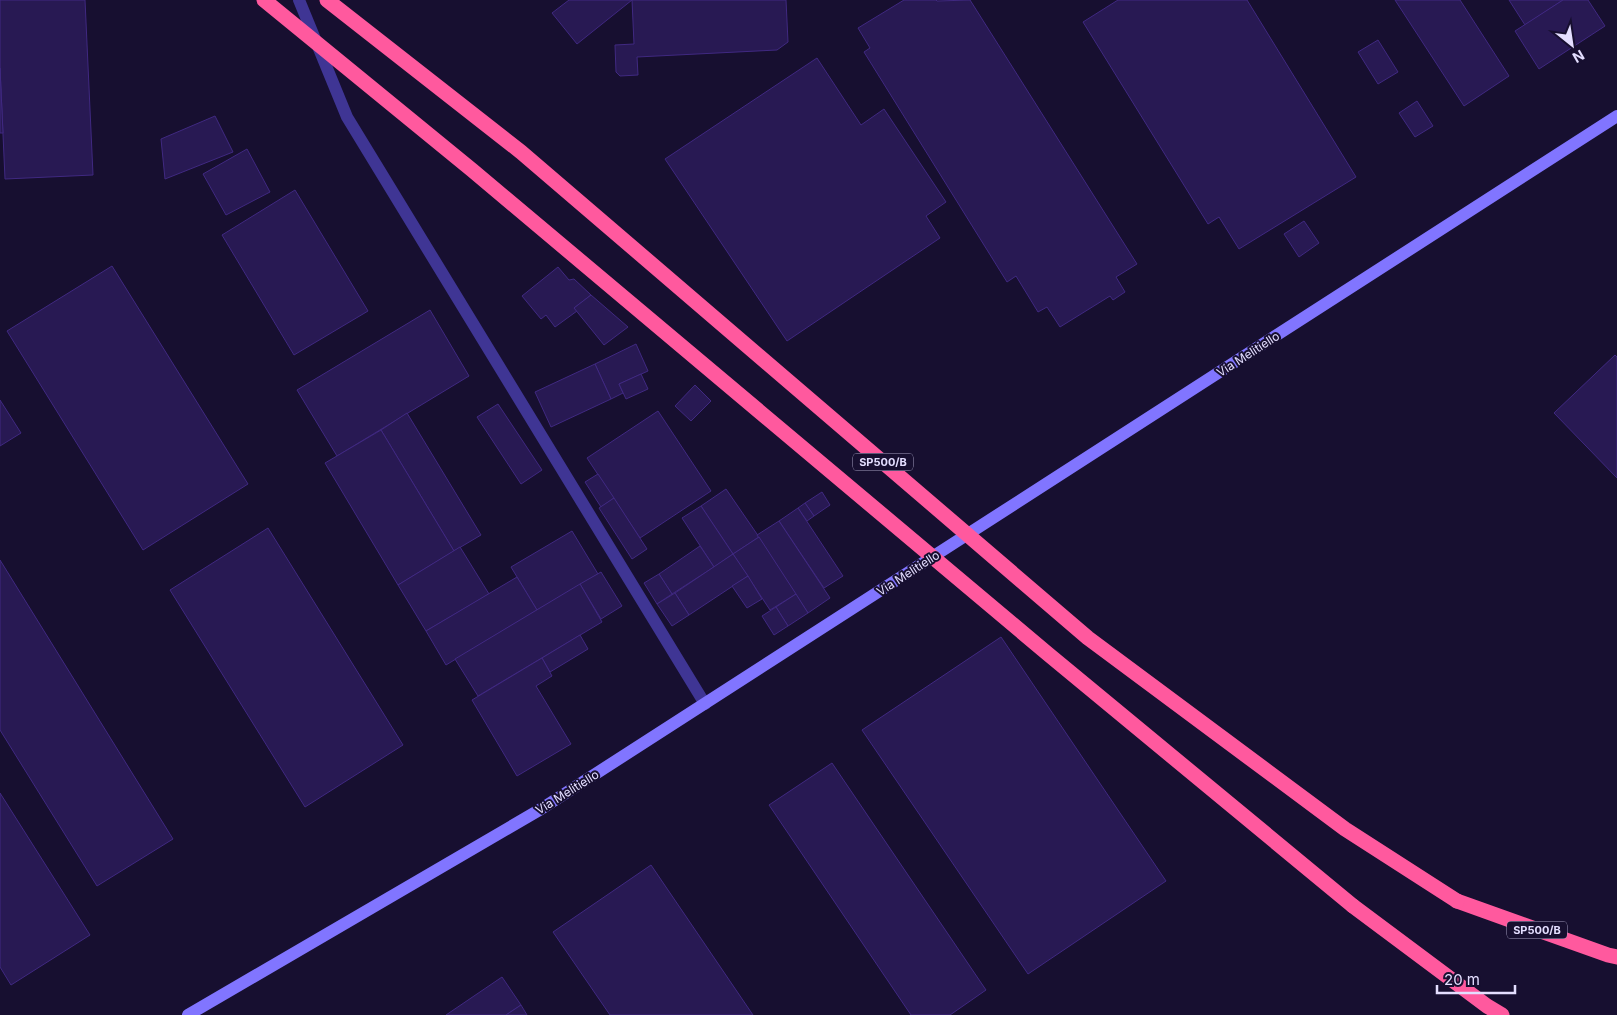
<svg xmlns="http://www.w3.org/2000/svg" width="1617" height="1015" font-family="Inter,sans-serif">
<rect width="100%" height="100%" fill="#170f30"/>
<g fill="#281953" stroke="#402981">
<polygon points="0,0 85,0 93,175 5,179 0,68"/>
<polygon points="569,0 786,0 788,42 777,50 637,57 638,75 620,76 616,72 615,45 634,44 632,0 577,44 552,13"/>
<polygon points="904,0 936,0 937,1 970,0 1137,264 1116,277 1125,292 1113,300 1110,296 1060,327 1047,307 1038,312 1016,276 1007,282 864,52 870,48 858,28"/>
<polygon points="1118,0 1247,0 1356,177 1239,249 1219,217 1208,224 1083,22"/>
<polygon points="1395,0 1460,0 1509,76 1464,106"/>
<polygon points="1509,0 1563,0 1525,25"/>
<polygon points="1563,0 1588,0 1605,26 1539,69 1515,31"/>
<polygon points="1378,40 1398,72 1378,84 1358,52"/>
<polygon points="817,58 861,125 884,109 946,202 926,216 940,238 787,341 665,159"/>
<polygon points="0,68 3,133 0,133"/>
<polygon points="1417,101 1433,126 1415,137 1399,113"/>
<polygon points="215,116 233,152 165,179 161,139"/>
<polygon points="247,149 270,192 226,215 203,174"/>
<polygon points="295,190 368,311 294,355 222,235"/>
<polygon points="1304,221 1319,243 1299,257 1284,234"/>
<polygon points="112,266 248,484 143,550 7,331"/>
<polygon points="558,267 569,280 574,279 591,295 574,308 577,311 555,327 546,315 541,319 522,296"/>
<polygon points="591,295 628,327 604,345 574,308"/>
<polygon points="430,310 469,376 337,456 297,390"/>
<polygon points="636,344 648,371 619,384 623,393 611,399 595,364"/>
<polygon points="1615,355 1617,357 1617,478 1554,413"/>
<polygon points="595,364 611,399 551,427 535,392"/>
<polygon points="641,374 648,389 626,399 619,384"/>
<polygon points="695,385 711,401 691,421 675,406"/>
<polygon points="0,400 21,433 0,446"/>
<polygon points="498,404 542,470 521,484 477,417"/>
<polygon points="658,411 711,491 640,538 587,458"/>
<polygon points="407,413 481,535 454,551 381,430"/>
<polygon points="381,430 454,551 398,585 325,463"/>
<polygon points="598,474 614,498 601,507 585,482"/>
<polygon points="726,489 759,537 733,554 701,506"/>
<polygon points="822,492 830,505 814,516 805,503"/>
<polygon points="614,498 647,549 632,559 599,508"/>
<polygon points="805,503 814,516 807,521 798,508"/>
<polygon points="701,506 733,554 714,567 682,518"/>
<polygon points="798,508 843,576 824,588 779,521"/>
<polygon points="779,521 830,598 808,613 757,535"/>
<polygon points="268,528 403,745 305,807 170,590"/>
<polygon points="572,531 598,574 537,610 511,567"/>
<polygon points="759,537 796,594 770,610 733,554"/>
<polygon points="700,546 714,567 672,594 659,574"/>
<polygon points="460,547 489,594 426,631 398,585"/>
<polygon points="733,554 748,576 689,615 675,593"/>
<polygon points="0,560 173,839 97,886 0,730"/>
<polygon points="601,572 622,606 601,619 580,584"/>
<polygon points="659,574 672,594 657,604 644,583"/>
<polygon points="748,576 762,599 747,608 732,586"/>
<polygon points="517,577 537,610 446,665 426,631"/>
<polygon points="580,584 602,622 478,696 455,659"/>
<polygon points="675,593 689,615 672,626 657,604"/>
<polygon points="796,594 808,613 788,626 776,607"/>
<polygon points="776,607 788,626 774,635 762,616"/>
<polygon points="580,635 588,649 550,672 542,658"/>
<polygon points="1001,637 1166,881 1028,974 862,730"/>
<polygon points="542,658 552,676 536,686 571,744 517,776 472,700"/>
<polygon points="832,763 986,990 950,1015 911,1015 769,805"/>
<polygon points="0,793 90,935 11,985 0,967"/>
<polygon points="651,865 753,1015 610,1015 553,932"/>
<polygon points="502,977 521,1005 506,1015 446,1015"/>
<polygon points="521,1005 527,1015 506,1015"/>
</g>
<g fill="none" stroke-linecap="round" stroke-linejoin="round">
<polyline stroke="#3f3594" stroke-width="12" points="299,0 347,117 705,704"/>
<polyline stroke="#8175ff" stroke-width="12" points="188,1015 541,809 1617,116"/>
<g stroke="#ff599e" stroke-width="15">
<polyline points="1457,901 1608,955 1617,957"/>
<polyline points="1353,906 1487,1006 1502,1015"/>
</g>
<g stroke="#ff599e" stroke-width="15">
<polyline points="264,0 472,170 1048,654 1353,906"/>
<polyline points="327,0 521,152 1088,638 1345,829 1457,901"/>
</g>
</g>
<g text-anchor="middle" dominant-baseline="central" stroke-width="4" stroke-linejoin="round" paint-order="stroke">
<g fill="#170f30" stroke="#a6a0c1" stroke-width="1">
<rect x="853" y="453.5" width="60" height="17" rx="4"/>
<rect x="1507" y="921.5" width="60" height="17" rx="4"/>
</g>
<g font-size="11" font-weight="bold" fill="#e4deff">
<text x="883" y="462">SP500/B</text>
<text x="1537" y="930">SP500/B</text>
</g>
<g font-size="12" fill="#e4deff" stroke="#170f30">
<text transform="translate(1248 354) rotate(-33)">Via Melitiello</text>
<text transform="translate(908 573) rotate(-33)">Via Melitiello</text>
<text transform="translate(567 792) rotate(-32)">Via Melitiello</text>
</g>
</g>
<g transform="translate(1572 45) rotate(150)" stroke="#170f30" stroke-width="4" paint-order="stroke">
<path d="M0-4L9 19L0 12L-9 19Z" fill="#e4deff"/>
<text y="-8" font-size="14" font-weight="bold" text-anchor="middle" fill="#e4deff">N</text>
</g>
<path d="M1437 985v8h78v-8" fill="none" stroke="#e4deff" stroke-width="2.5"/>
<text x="1444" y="985" font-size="15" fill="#e4deff" stroke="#170f30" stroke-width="4" paint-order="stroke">20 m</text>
</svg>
